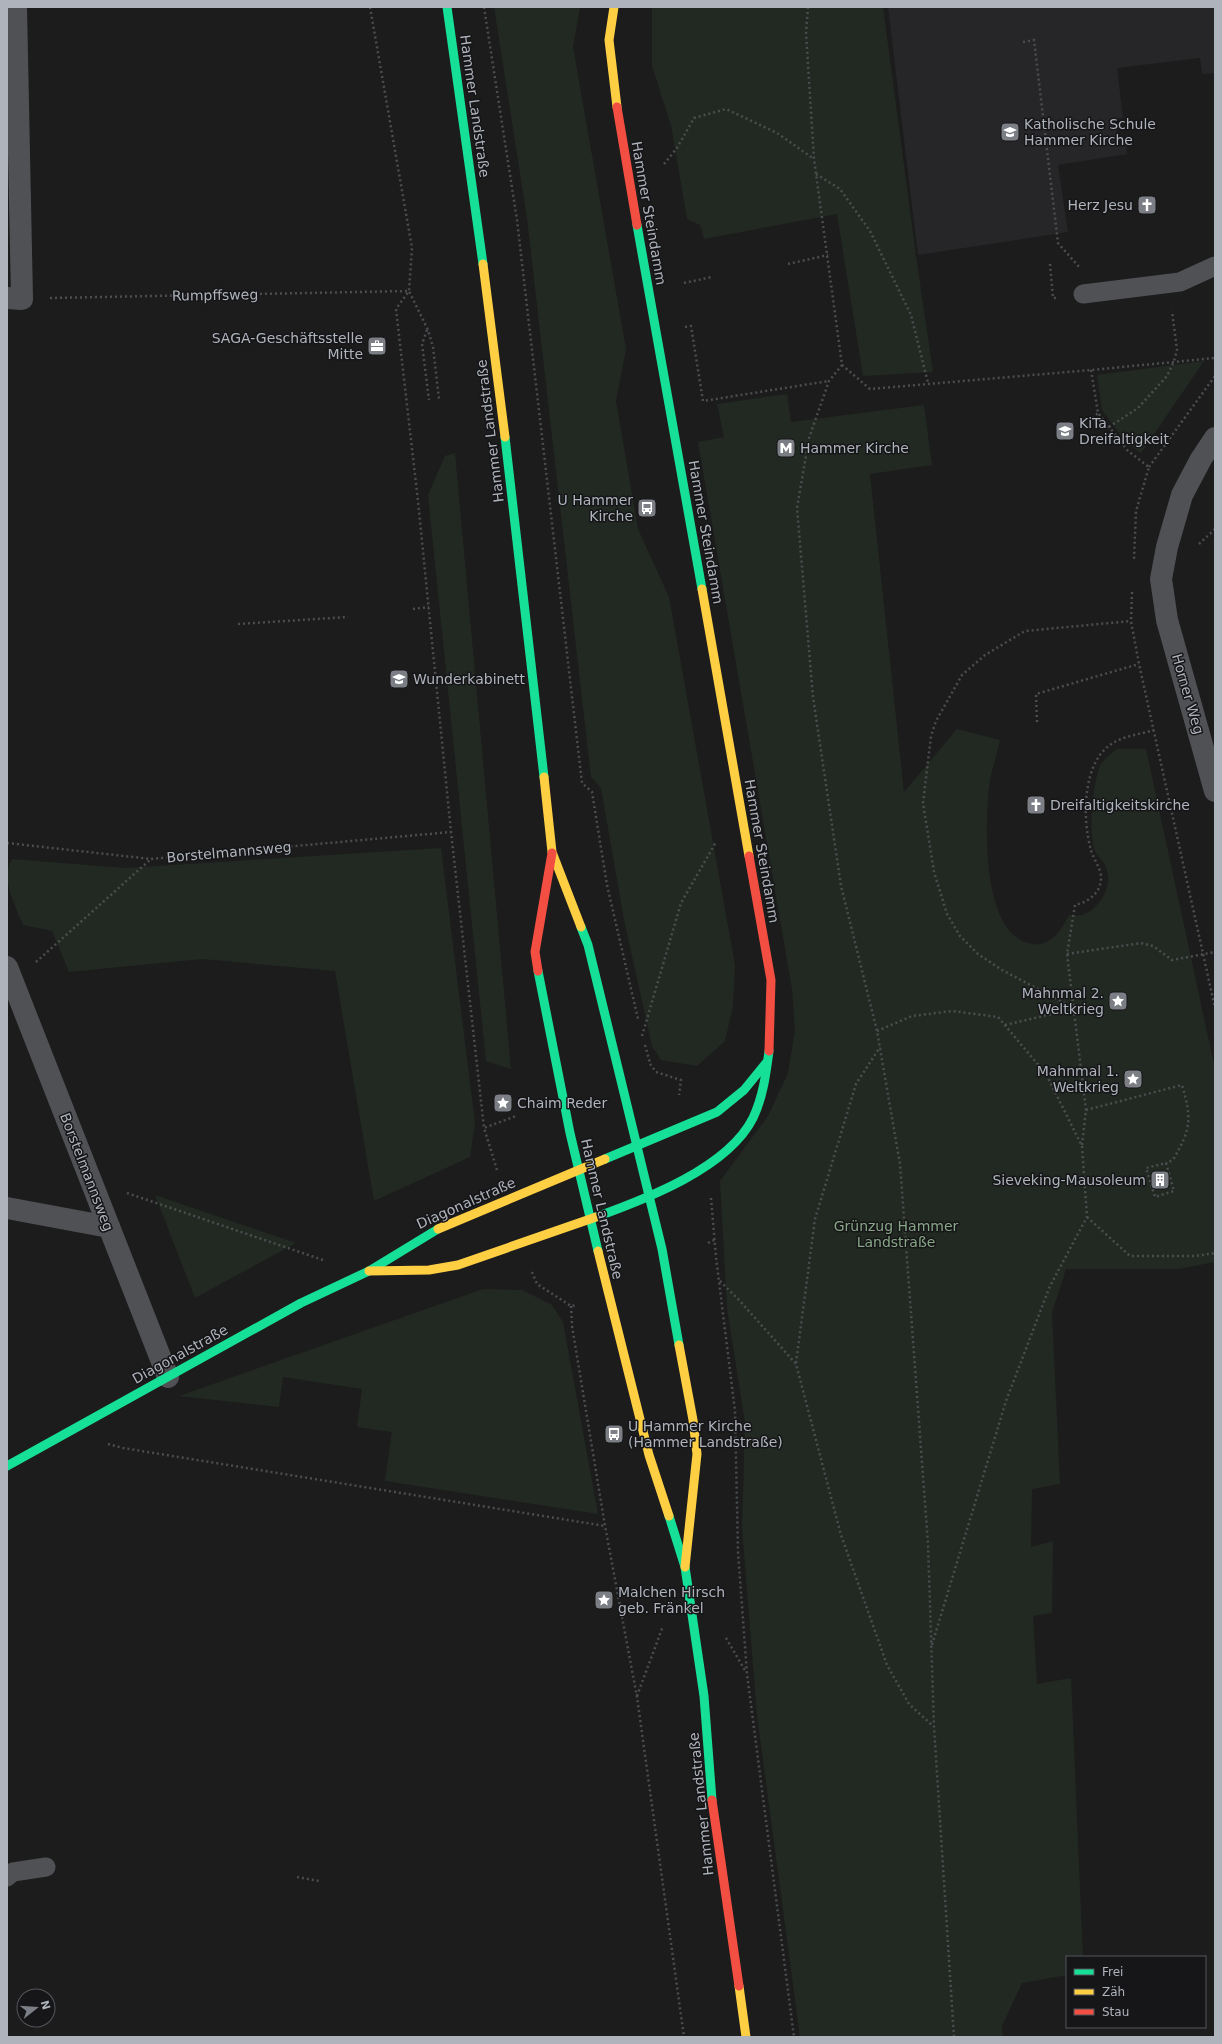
<svg xmlns="http://www.w3.org/2000/svg" width="1222" height="2044" font-family="'DejaVu Sans',sans-serif">
<rect width="100%" height="100%" fill="#1c1c1c"/>
<polygon fill="#262628" points="888,7 1215,7 1215,73 1202,74 1200,58 1117,68 1123,118 1115,119 1119,146 1126,146 1127,154 1058,165 1068,232 918,255"/>
<g fill="#222922">
<polygon points="494,7 580,7 573,47 626,349 616,401 638,529 669,597 735,965 733,1006 725,1041 697,1066 661,1060 652,1046 624,920 601,788 591,777 527,218"/>
<polygon points="652,7 883,7 916,256 933,372 863,376 837,214 704,239 700,225 687,219 671,125 652,66"/>
<polygon points="1204,361 1141,453 1126,442 1102,410 1097,375"/>
<path d="M787 394 791 422 924 405 932 465 870 474 904 792 957 729 1000 740C997 755 991 771 989 787 985 825 981 936 1032 944 1051 947 1062 929 1069 915 1073 915 1078 916 1082 915 1098 910 1110 891 1108 875 1106 861 1100 860 1095 851 1088 837 1093 777 1101 764 1105 758 1111 754 1117 749H1146L1215 1069V1262L1179 1269H1066L1052 1313 1060 1484 1032 1489 1031 1547 1053 1541 1052 1613 1033 1616 1037 1684 1071 1678 1083 1957H1067V1975L1022 1983 1002 2026 1003 2037H800L757 1715 742 1528 745 1422 727 1308 720 1181 768 1116 788 1073 795 1031 792 989 698 442 724 437 717 404Z"/>
<polygon points="455,453 511,1069 486,1061 428,495 445,456"/>
<path d="M441 848 475 1123 470 1157 374 1201 335 971 202 959 69 972 52 931 23 925C15 905 0 879 12 859L126 868Z"/>
<polygon points="155,1195 296,1243 195,1298"/>
<polygon points="483,1289 522,1290 552,1305 563,1322 598,1514 385,1481 392,1432 357,1427 362,1389 283,1377 279,1407 179,1396"/>
</g>
<g fill="none" stroke-linecap="round" stroke-linejoin="round">
<g stroke="#4c4d50" stroke-width="2.5" stroke-dasharray="2 3" stroke-linecap="butt">
<polyline points="370,7 412,248 409,291 396,309 418,501 451,832 484,1128"/>
<polyline points="484,7 517,220 582,783 592,792 607,885 638,1019"/>
<polyline points="808,7 806,33 814,159 842,365 829,381 809,438 797,508 813,697 841,886 877,1031 900,1164 928,1544 934,1727 954,2037"/>
<polyline points="1023,42 1034,40 1058,243 1080,268"/>
<polyline points="664,164 677,148 694,118 726,109 777,133 814,159"/>
<polyline points="816,174 840,189 870,231 911,315 928,383"/>
<polyline points="788,264 828,255"/>
<polyline points="1050,264 1053,298 1057,298"/>
<polyline points="684,283 712,277"/>
<polyline points="50,298 409,291 428,330 433,347 439,399"/>
<polyline points="685,327 691,326 703,401 829,381"/>
<polyline points="427,330 422,344 429,400"/>
<polyline points="842,365 870,389 1091,370 1215,358"/>
<polyline points="1091,370 1098,413 1128,451 1149,467 1136,511 1134,559"/>
<polyline points="1085,425 1098,413"/>
<polyline points="1109,427 1138,408 1167,376 1174,361 1177,350 1172,311"/>
<polyline points="1149,467 1215,376"/>
<polyline points="1199,544 1215,529"/>
<polyline points="1132,592 1131,621 1139,664 1215,1008"/>
<polyline points="413,609 429,607"/>
<polyline points="238,624 348,617"/>
<polyline points="1037,722 1036,694 1139,664"/>
<polyline points="7,843 151,859 451,832"/>
<polyline points="1067,954 1141,943 1153,946 1172,960 1215,952"/>
<polyline points="36,962 151,859"/>
<polyline points="1074,1008 1002,970 978,954 960,936 947,914 934,872 923,803 931,736 936,721 962,675 985,655 1025,631 1131,621"/>
<polyline points="1005,1025 1073,1009"/>
<polyline points="877,1031 912,1016 952,1011 998,1017 1046,1074 1082,1146 1087,1217 1050,1286 1006,1401 931,1648"/>
<polyline points="642,1036 681,903 716,842"/>
<polyline points="645,1045 650,1063"/>
<polyline points="650,1064 656,1072 681,1080 679,1095"/>
<path d="M1086 1110 1182 1085C1192 1119 1191 1129 1173 1160L1166 1163"/>
<path d="M1082 1145 1086 1110 1067 954 1075 905C1089 902 1102 892 1101 876 1100 867 1093 858 1091 850 1082 819 1082 761 1113 743 1124 736 1141 734 1154 730"/>
<polygon points="1166,1163 1174,1191 1155,1197 1146,1168"/>
<polyline points="497,1170 484,1128 516,1116"/>
<polyline points="127,1193 323,1260"/>
<polyline points="711,1198 716,1257 735,1411 738,1552 747,1674 794,2037"/>
<polyline points="1087,1217 1130,1256 1196,1256 1215,1253"/>
<polyline points="708,1243 714,1240"/>
<polyline points="532,1272 537,1284 571,1306 577,1305"/>
<polyline points="720,1281 739,1300 796,1364 841,1535 887,1665 909,1704 933,1726"/>
<polyline points="571,1306 572,1326 605,1526 637,1697 684,2037"/>
<polyline points="796,1363 815,1219 856,1084 880,1047"/>
<polyline points="108,1444 123,1448 605,1526"/>
<polyline points="726,1638 746,1672"/>
<polyline points="637,1696 663,1626"/>
<polyline points="297,1877 319,1881"/>
</g>
<g stroke="#505155" stroke-width="19">
<polyline points="1083,294 1180,282 1215,266"/>
<polyline points="7,1877 13,1872 46,1867"/>
</g>
<g stroke="#505155" stroke-width="22">
<polyline points="7,298 22,299 16,7"/>
<polyline points="1215,438 1201,459 1182,495 1167,547 1161,579 1167,620 1215,791"/>
<polyline points="7,967 168,1377"/>
<polyline points="7,1208 109,1227"/>
</g>
<g stroke="#16e098" stroke-width="9">
<polyline points="447,7 483,264"/>
<polyline points="637,225 702,589"/>
<polyline points="505,437 544,777"/>
<polyline points="581,927 588,945 662,1249 679,1345"/>
<polyline points="538,971 570,1133 598,1251"/>
<polyline points="605,1159 717,1112 744,1090 766,1063"/>
<path d="M596 1217C646 1199 728 1168 753 1118 763 1097 766 1074 769 1051"/>
<polyline points="7,1466 301,1303 369,1271 438,1229"/>
<polyline points="669,1516 685,1567 704,1696 712,1800"/>
</g>
<g stroke="#ffcf43" stroke-width="9">
<polyline points="614,7 609,40 617,107"/>
<polyline points="483,264 505,437"/>
<polyline points="702,589 749,856"/>
<polyline points="544,777 552,852 581,927"/>
<polyline points="438,1229 605,1159"/>
<polyline points="598,1251 649,1455 669,1516"/>
<polyline points="369,1271 429,1270 458,1265 596,1217"/>
<polyline points="679,1345 693,1420 697,1454 685,1567"/>
<polyline points="739,1986 746,2037"/>
</g>
<g stroke="#f24e42" stroke-width="9">
<polyline points="617,107 637,225"/>
<polyline points="749,856 771,980 769,1051"/>
<polyline points="538,971 535,952 552,853"/>
<polyline points="712,1800 739,1986"/>
</g>
</g>
<defs>
<g id="school-square" transform="scale(1)"><rect x="-9" y="-9" width="18" height="18" rx="4" fill="#7b7e84" stroke="#161618"/><path d="M0-5L7-2L0 1L-7-2ZM-4 1L0 2.5L4 1V4Q0 6-4 4Z" fill="#fff"/></g>
<g id="church-square" transform="scale(1)"><rect x="-9" y="-9" width="18" height="18" rx="4" fill="#7b7e84" stroke="#161618"/><path d="M-1.2-6h2.4v3.5h3.3v2.4h-3.3V6h-2.4V-.1h-3.3v-2.4h3.3Z" fill="#fff"/></g>
<g id="office-square" transform="scale(1)"><rect x="-9" y="-9" width="18" height="18" rx="4" fill="#7b7e84" stroke="#161618"/><path d="M-6-3h4V-5.5h4V-3h4V5H-6ZM-1-4.5V-3h2v-1.5ZM-6 0V1H6V0Z" fill="#fff"/></g>
<g id="metro-square" transform="scale(1)"><rect x="-9" y="-9" width="18" height="18" rx="4" fill="#7b7e84" stroke="#161618"/><path d="M-5.5 5V-5H-3L0 0L3-5H5.5V5H3V-.5L0 4L-3-.5V5Z" fill="#fff"/></g>
<g id="bus-square" transform="scale(1)"><rect x="-9" y="-9" width="18" height="18" rx="4" fill="#7b7e84" stroke="#161618"/><path d="M-5-6H5V4H4V6H2V4H-2V6H-4V4H-5ZM-3.5-4V0h7V-4ZM-3.5 1.2v1.5H-2V1.2ZM2 1.2v1.5H3.5V1.2Z" fill="#fff"/></g>
<g id="sight-square" transform="scale(1)"><rect x="-9" y="-9" width="18" height="18" rx="4" fill="#7b7e84" stroke="#161618"/><path d="M0-6L1.8-2.2L6-1.7L2.9 1.2L3.7 5.4L0 3.3L-3.7 5.4L-2.9 1.2L-6-1.7L-1.8-2.2Z" fill="#fff"/></g>
<g id="building-square" transform="scale(1)"><rect x="-9" y="-9" width="18" height="18" rx="4" fill="#7b7e84" stroke="#161618"/><path d="M-4-6H4V6H1V3H-1V6H-4ZM-2.5-4.3h1.7v1.8h-1.7ZM.8-4.3h1.7v1.8H.8ZM-2.5-1h1.7V.8h-1.7ZM.8-1h1.7V.8H.8Z" fill="#fff"/></g>
</defs>
<g fill-rule="evenodd">
<use href="#school-square" x="1010" y="132"/>
<use href="#church-square" x="1147" y="205"/>
<use href="#office-square" x="377" y="346"/>
<use href="#school-square" x="1065" y="431"/>
<use href="#metro-square" x="786" y="448"/>
<use href="#bus-square" x="647" y="508"/>
<use href="#school-square" x="399" y="679"/>
<use href="#church-square" x="1036" y="805"/>
<use href="#sight-square" x="1118" y="1001"/>
<use href="#sight-square" x="1133" y="1079"/>
<use href="#sight-square" x="503" y="1103"/>
<use href="#building-square" x="1160" y="1180"/>
<use href="#bus-square" x="614" y="1434"/>
<use href="#sight-square" x="604" y="1600"/>
</g>
<g text-anchor="middle" dominant-baseline="central" stroke-width="3" stroke-linejoin="round" paint-order="stroke">
<g font-size="14" fill="#aeb3bc" stroke="#161618">
<text transform="translate(475 106) rotate(82)">Hammer Landstraße</text>
<text transform="translate(649 213) rotate(80)">Hammer Steindamm</text>
<text transform="translate(215 295) rotate(-1)">Rumpffsweg</text>
<text transform="translate(490 431) rotate(-97)">Hammer Landstraße</text>
<text transform="translate(706 532) rotate(80)">Hammer Steindamm</text>
<text transform="translate(1188 694) rotate(74)">Horner Weg</text>
<text transform="translate(762 851) rotate(80)">Hammer Steindamm</text>
<text transform="translate(229 852) rotate(-5)">Borstelmannsweg</text>
<text transform="translate(87 1172) rotate(69)">Borstelmannsweg</text>
<text transform="translate(466 1203) rotate(-24)">Diagonalstraße</text>
<text transform="translate(602 1209) rotate(77)">Hammer Landstraße</text>
<text transform="translate(180 1354) rotate(-29)">Diagonalstraße</text>
<text transform="translate(701 1804) rotate(-96)">Hammer Landstraße</text>
</g>
<g font-size="14" fill="#aeb3bc" stroke="#161618" text-anchor="start">
<text x="1024" y="124">Katholische Schule<tspan x="1024" dy="16">Hammer Kirche</tspan></text>
<text x="1133" y="205" text-anchor="end">Herz Jesu</text>
<text x="363" y="338" text-anchor="end">SAGA-Geschäftsstelle<tspan x="363" dy="16">Mitte</tspan></text>
<text x="1079" y="423">KiTa<tspan x="1079" dy="16">Dreifaltigkeit</tspan></text>
<text x="800" y="448">Hammer Kirche</text>
<text x="633" y="500" text-anchor="end">U Hammer<tspan x="633" dy="16">Kirche</tspan></text>
<text x="413" y="679">Wunderkabinett</text>
<text x="1050" y="805">Dreifaltigkeitskirche</text>
<text x="1104" y="993" text-anchor="end">Mahnmal 2.<tspan x="1104" dy="16">Weltkrieg</tspan></text>
<text x="1119" y="1071" text-anchor="end">Mahnmal 1.<tspan x="1119" dy="16">Weltkrieg</tspan></text>
<text x="517" y="1103">Chaim Reder</text>
<text x="1146" y="1180" text-anchor="end">Sieveking-Mausoleum</text>
<text x="628" y="1426">U Hammer Kirche<tspan x="628" dy="16">(Hammer Landstraße)</tspan></text>
<text x="618" y="1592">Malchen Hirsch<tspan x="618" dy="16">geb. Fränkel</tspan></text>
</g>
<g font-size="14" fill="#87a686" stroke="#161618">
<text x="896" y="1226">Grünzug Hammer<tspan x="896" dy="16">Landstraße</tspan></text>
</g>
</g>
<rect width="1222" height="2044" fill="none" stroke="#aeb3bc" stroke-width="16"/>
<rect x="1066" y="1956" width="140" height="72" fill="#161618" stroke="#53555a"/>
<rect x="1074" y="1969" width="20" height="6" fill="#16e098" stroke="#53555a"/>
<text x="1102" y="1976" font-size="12" fill="#aeb3bc">Frei</text>
<rect x="1074" y="1989" width="20" height="6" fill="#ffcf43" stroke="#53555a"/>
<text x="1102" y="1996" font-size="12" fill="#aeb3bc">Zäh</text>
<rect x="1074" y="2009" width="20" height="6" fill="#f24e42" stroke="#53555a"/>
<text x="1102" y="2016" font-size="12" fill="#aeb3bc">Stau</text>
<g transform="translate(36 2008) rotate(73)"><circle r="19" fill="#161618" stroke="#53555a"/>
<path d="M0-3L7 15L0 10L-7 15Z" fill="#7b7e84"/>
<text y="-6" font-size="11" font-weight="bold" text-anchor="middle" fill="#aeb3bc">N</text>
</g>
</svg>
